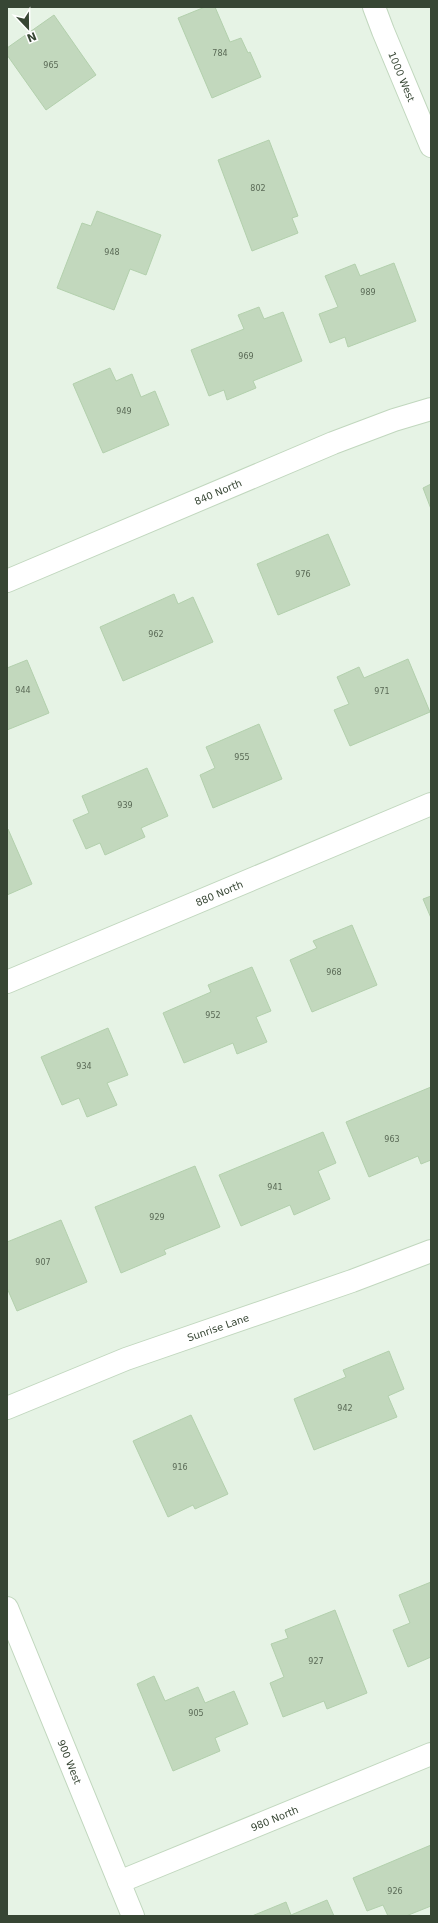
<svg xmlns="http://www.w3.org/2000/svg" width="438" height="1923" font-family="'DejaVu Sans',sans-serif">
<rect width="100%" height="100%" fill="#e6f3e5"/>
<g fill="#c2d8bd" stroke="#b3d0ad">
<polygon points="205,7 215,7 230,42 241,38 248,53 250,52 261,77 212,98 178,18"/>
<polygon points="54,15 96,75 46,110 7,55 7,48"/>
<polygon points="269,140 298,216 292,218 298,233 252,251 218,160"/>
<polygon points="97,211 161,235 146,275 130,269 114,310 57,288 82,223 91,226"/>
<polygon points="394,263 416,321 348,347 345,337 330,343 319,314 338,307 325,276 355,264 360,276"/>
<polygon points="259,307 264,319 283,312 302,361 253,381 256,388 227,400 224,390 209,396 191,350 244,329 238,315"/>
<polygon points="110,368 116,381 132,374 141,397 155,391 169,425 103,453 73,384"/>
<polygon points="431,484 431,509 423,488"/>
<polygon points="328,534 350,585 278,615 257,564"/>
<polygon points="174,594 178,604 193,597 213,642 123,681 100,627"/>
<polygon points="408,659 430,712 350,746 334,710 349,704 337,677 359,667 364,678"/>
<polygon points="27,660 49,713 7,730 7,668"/>
<polygon points="259,724 282,779 213,808 200,775 215,768 206,747"/>
<polygon points="147,768 168,816 141,828 145,837 105,855 100,843 86,849 73,820 89,813 82,796"/>
<polygon points="8,829 32,884 7,895 7,830"/>
<polygon points="431,896 431,918 423,899"/>
<polygon points="352,925 377,985 312,1012 290,960 317,948 313,941"/>
<polygon points="252,967 271,1011 256,1017 267,1042 237,1054 233,1043 184,1063 163,1013 211,992 208,985"/>
<polygon points="108,1028 128,1075 107,1083 117,1105 87,1117 79,1098 62,1105 41,1057"/>
<polygon points="431,1087 431,1160 421,1164 418,1156 369,1177 346,1122"/>
<polygon points="323,1132 336,1163 318,1171 330,1199 294,1215 290,1205 241,1226 219,1175"/>
<polygon points="195,1166 220,1227 164,1250 166,1254 121,1273 95,1207"/>
<polygon points="61,1220 87,1282 17,1311 7,1288 7,1242"/>
<polygon points="389,1351 404,1389 388,1396 397,1417 314,1450 294,1399 346,1377 343,1370"/>
<polygon points="191,1415 228,1494 195,1509 193,1505 168,1517 133,1441"/>
<polygon points="431,1582 431,1657 408,1667 393,1630 410,1623 399,1595"/>
<polygon points="335,1610 367,1693 327,1709 324,1701 283,1717 270,1683 284,1677 271,1644 288,1638 285,1630"/>
<polygon points="154,1676 165,1701 198,1687 205,1703 234,1691 248,1724 215,1738 220,1751 173,1771 137,1684"/>
<polygon points="431,1845 431,1906 406,1916 388,1916 383,1905 367,1911 353,1878"/>
<polygon points="327,1900 334,1916 252,1916 286,1902 291,1915"/>
</g>
<g fill="none" stroke-linecap="round" stroke-linejoin="round">
<g stroke="#c1d7be" stroke-width="24">
<g id="minor">
<path id="s1" d="M374 7 383 31 431 146"/>
<path id="s2" d="M7 581 333 443 394 420 431 409"/>
<path id="s3" d="M7 982 431 804"/>
<path id="s4" d="M7 1408 126 1359 352 1281 431 1251"/>
<path id="s5" d="M119 1882 431 1754"/>
</g>
</g>
<g stroke="#c1d7be" stroke-width="24">
<g id="tertiary">
<path id="s6" d="M7 1608 133 1916"/>
</g>
</g>
<use href="#minor" stroke="#fff" stroke-width="22"/>
<use href="#tertiary" stroke="#fff" stroke-width="22"/>
</g>
<g text-anchor="middle" dominant-baseline="central" stroke-width="3" stroke-linejoin="round" paint-order="stroke">
<g font-size="8" fill="#5a6a56">
<text x="220" y="53">784</text>
<text x="51" y="65">965</text>
<text x="258" y="188">802</text>
<text x="112" y="252">948</text>
<text x="368" y="292">989</text>
<text x="246" y="356">969</text>
<text x="124" y="411">949</text>
<text x="303" y="574">976</text>
<text x="156" y="634">962</text>
<text x="23" y="690">944</text>
<text x="382" y="691">971</text>
<text x="242" y="757">955</text>
<text x="125" y="805">939</text>
<text x="334" y="972">968</text>
<text x="213" y="1015">952</text>
<text x="84" y="1066">934</text>
<text x="392" y="1139">963</text>
<text x="275" y="1187">941</text>
<text x="157" y="1217">929</text>
<text x="43" y="1262">907</text>
<text x="345" y="1408">942</text>
<text x="180" y="1467">916</text>
<text x="316" y="1661">927</text>
<text x="196" y="1713">905</text>
<text x="395" y="1891">926</text>
</g>
<g font-size="10" fill="#374634" stroke="#fff">
<text stroke="none"><textPath href="#s1" startOffset="75">1000 West</textPath></text>
<text stroke="none"><textPath href="#s2" startOffset="229">840 North</textPath></text>
<text stroke="none"><textPath href="#s3" startOffset="230">880 North</textPath></text>
<text stroke="none"><textPath href="#s4" startOffset="226">Sunrise Lane</textPath></text>
<text stroke="none"><textPath href="#s6" startOffset="166">900 West</textPath></text>
<text stroke="none"><textPath href="#s5" startOffset="168">980 North</textPath></text>
</g>
</g>
<rect width="438" height="1923" fill="none" stroke="#374634" stroke-width="16"/>
<g transform="translate(28 28) rotate(158)" stroke="#ffffff" stroke-width="3" paint-order="stroke">
<path d="M0-3L7 15L0 10L-7 15Z" fill="#374634"/>
<text y="-6" font-size="11" font-weight="bold" text-anchor="middle" fill="#374634">N</text>
</g>
</svg>
